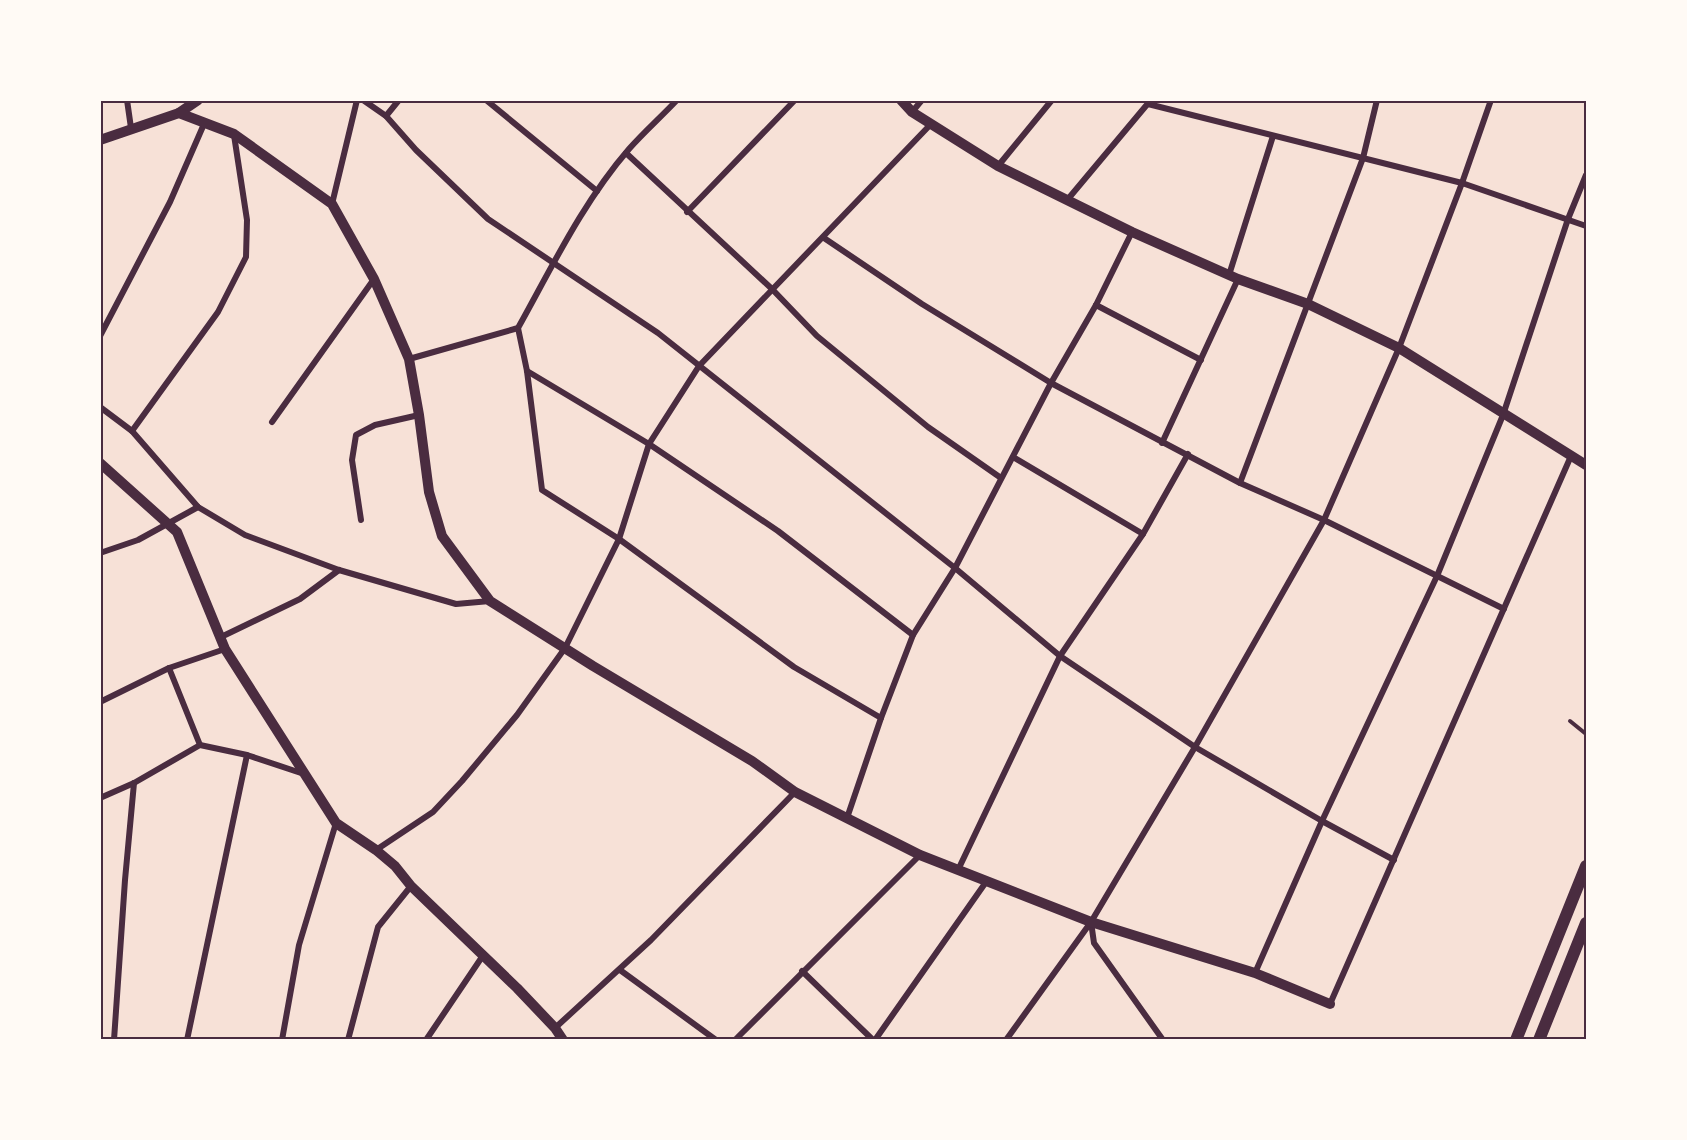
<svg xmlns="http://www.w3.org/2000/svg" width="1687" height="1140" font-family="'Titillium Web',sans-serif">
<rect width="100%" height="100%" fill="#f7e1d7"/>
<g fill="none" stroke-linecap="round" stroke-linejoin="round">
<polyline stroke="#4a2c40" stroke-width="4" points="1570,721 1586,734"/>
<g stroke="#4a2c40" stroke-width="6">
<polyline points="127,100 131,128"/>
<polyline points="363,100 386,116 416,150 488,219 658,333 955,568 1060,656 1195,747 1322,821 1394,860"/>
<polyline points="486,100 597,191"/>
<polyline points="1148,104 1462,183 1586,226"/>
<polyline points="912,112 922,100"/>
<polyline points="386,116 399,100"/>
<polyline points="626,153 772,289 817,336 928,427 1001,478"/>
<polyline points="998,166 1052,100"/>
<polyline points="1068,199 1150,101"/>
<polyline points="332,204 357,100"/>
<polyline points="687,212 795,100"/>
<polyline points="824,238 922,304 1051,383 1240,483 1324,520 1504,609"/>
<polyline points="1229,275 1273,136"/>
<polyline points="1096,305 1201,360"/>
<polyline points="518,328 527,371 542,490 619,539 794,667 881,718"/>
<polyline points="100,336 170,202 204,124"/>
<path d="M409 359 518 328C552 267 583 202 629 149 644 132 661 117 677 100"/>
<polyline points="527,371 649,444 778,531 913,635"/>
<polyline points="100,407 132,431 198,507 245,535 339,570 456,604 490,601"/>
<polyline points="272,422 374,279"/>
<polyline points="132,431 218,312 246,257 247,220 234,135"/>
<polyline points="1162,443 1238,279"/>
<polyline points="1013,457 1143,534"/>
<polyline points="1240,483 1363,158 1377,100"/>
<polyline points="361,520 352,460 356,435 375,425 419,415"/>
<polyline points="100,553 138,540 198,507"/>
<polyline points="221,637 300,599 339,570"/>
<polyline points="169,668 200,745"/>
<polyline points="100,702 169,668 225,649"/>
<polyline points="100,798 134,783 200,745 247,755 304,774"/>
<polyline points="847,818 881,718 913,635 955,568 1051,383 1096,305 1132,232"/>
<polyline points="376,850 433,812 462,781 517,715 565,648 619,539 649,444 699,366 931,124"/>
<polyline points="958,870 1060,656 1143,534 1188,454"/>
<polyline points="1091,922 1094,943 1163,1040"/>
<polyline points="620,970 716,1040"/>
<polyline points="802,971 873,1040"/>
<polyline points="1255,973 1322,821 1437,576 1503,415 1568,219 1586,175"/>
<polyline points="1330,1004 1571,456"/>
<polyline points="555,1028 651,940 795,792"/>
<polyline points="114,1040 125,880 134,783"/>
<polyline points="187,1040 247,755"/>
<polyline points="282,1040 299,945 336,823"/>
<polyline points="348,1040 378,927 411,886"/>
<polyline points="426,1040 484,954"/>
<polyline points="735,1040 920,855"/>
<polyline points="875,1040 986,882"/>
<polyline points="1006,1040 1091,922 1195,747 1324,520 1399,348 1462,183 1491,100"/>
</g>
<g stroke="#4a2c40" stroke-width="10">
<polyline points="901,100 912,112 998,166 1132,232 1238,279 1308,304 1399,348 1586,465"/>
<polyline points="179,113 198,100"/>
<polyline points="100,140 179,113 234,134 332,204 374,279 409,359 419,415 429,492 442,536 490,601 593,666 752,761 795,792 920,855 1091,922 1255,973 1330,1004"/>
<polyline points="100,463 177,532 225,649 336,823 376,850 395,866 411,886 517,988 555,1028 563,1040"/>
</g>
<g stroke="#4a2c40" stroke-width="12">
<polyline points="1516,1040 1586,866"/>
<polyline points="1539,1040 1586,923"/>
</g>
</g>
<rect width="1687" height="1140" fill="none" stroke="#fffaf5" stroke-width="204"/>
<rect x="102" y="102" width="1483" height="936" fill="none" stroke="#4a2c40" stroke-width="2"/>
</svg>
